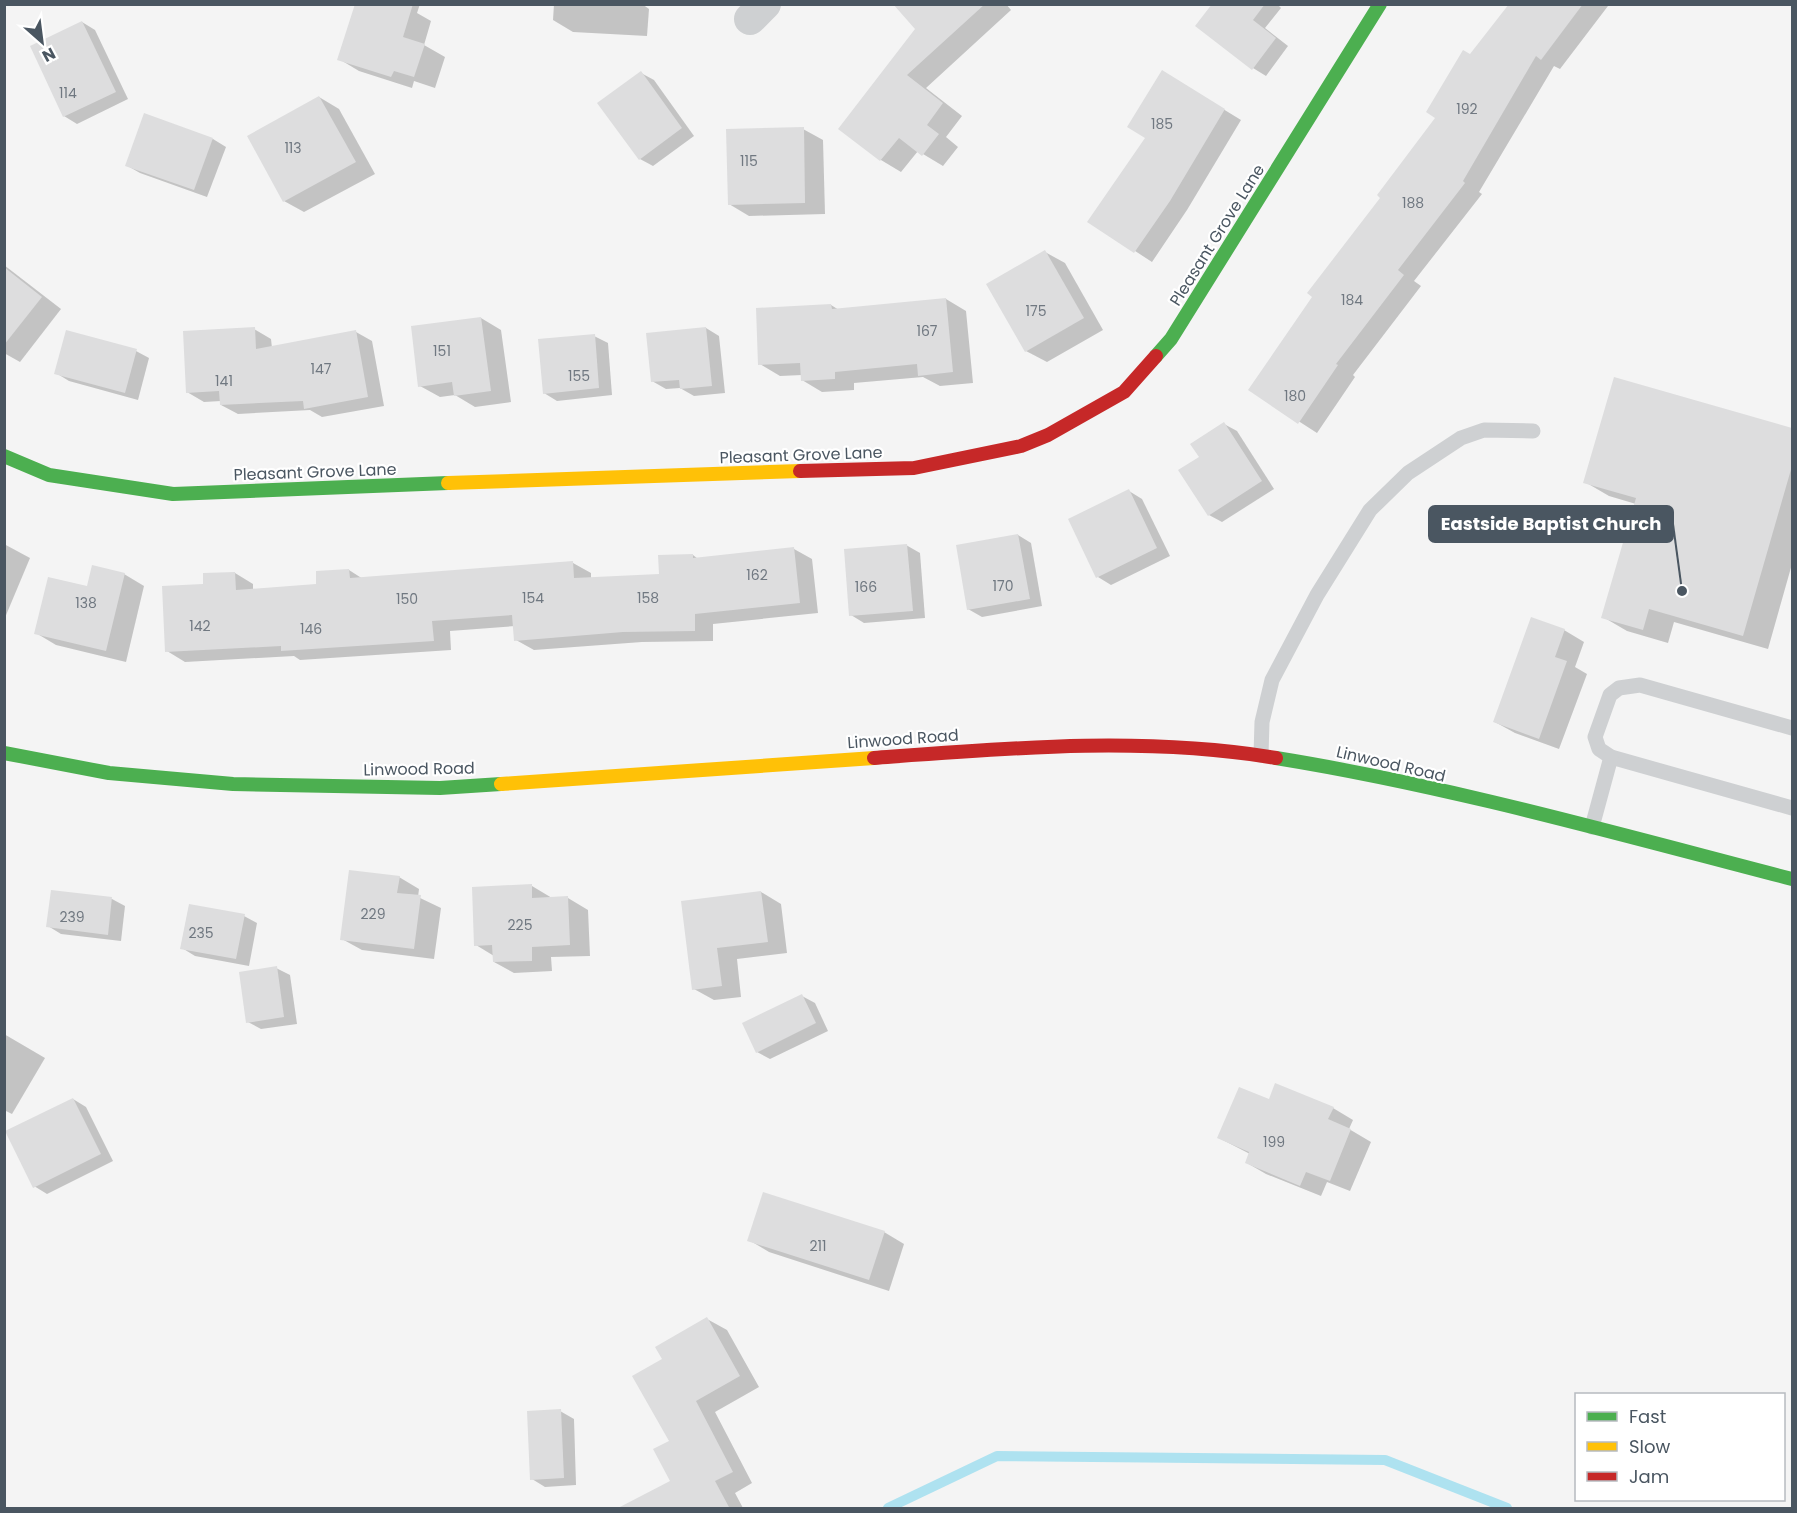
<svg xmlns="http://www.w3.org/2000/svg" width="1797" height="1513" font-family="Poppins,sans-serif">
<rect width="100%" height="100%" fill="#f4f4f4"/>
<g fill="#0003">
<polygon points="357,4 420,4 417,13 431,21 424,45 445,57 435,88 414,81 412,88 359,71 339,59"/>
<polygon points="554,4 642,4 649,9 647,36 573,32 553,20"/>
<polygon points="895,4 1006,4 1011,10 926,88 962,116 946,137 958,147 943,166 918,151 901,172 881,160 840,128 917,28"/>
<polygon points="1214,4 1277,4 1281,8 1265,28 1288,46 1266,76 1253,68"/>
<polygon points="1510,4 1608,6 1560,69 1554,66 1479,192 1482,194 1414,281 1421,286 1353,375 1355,377 1317,433 1250,390 1438,118"/>
<polygon points="82,22 95,30 128,99 77,124 64,116"/>
<polygon points="641,73 654,80 694,136 653,166 640,159"/>
<polygon points="1179,82 1241,120 1187,210 1152,262 1089,221 1147,137"/>
<polygon points="319,97 339,109 375,174 304,212 284,201"/>
<polygon points="803,129 823,140 825,214 749,216 729,204"/>
<polygon points="213,139 226,147 207,197 140,173 126,165"/>
<polygon points="1045,252 1065,263 1103,330 1047,362 1026,351"/>
<polygon points="4,265 61,309 20,362 4,353"/>
<polygon points="946,299 966,311 973,383 940,386 923,377 854,383 854,390 822,392 802,380 802,375 780,376 760,364 831,305 839,310"/>
<polygon points="481,318 501,330 511,402 475,407 455,395 440,397 420,386"/>
<polygon points="706,328 719,336 725,393 694,396 680,388 666,389 652,381"/>
<polygon points="254,329 271,339 272,348 356,332 372,341 384,406 322,417 310,410 238,414 221,405 221,401 204,402 187,392"/>
<polygon points="594,336 608,343 612,395 557,401 544,393"/>
<polygon points="136,351 149,358 138,400 69,381 56,373"/>
<polygon points="1615,379 1792,429 1792,564 1768,649 1674,622 1668,643 1627,631 1603,617 1636,504 1609,496 1585,482"/>
<polygon points="1224,424 1237,431 1274,489 1222,522 1209,515 1201,458"/>
<polygon points="1129,491 1142,499 1170,556 1111,585 1098,577"/>
<polygon points="1018,535 1031,543 1042,606 982,617 968,609"/>
<polygon points="4,544 30,558 4,620"/>
<polygon points="906,545 920,553 925,618 864,623 851,615"/>
<polygon points="794,549 812,559 818,613 713,624 713,641 642,642 534,650 516,640 515,626 450,631 451,650 300,660 294,656 185,662 167,651 205,586 235,573 253,584 253,590 318,586 349,570 363,579 573,563 591,573 591,578 660,575 693,555 698,559"/>
<polygon points="124,574 144,586 126,662 56,645 36,633"/>
<polygon points="1564,630 1584,642 1575,667 1587,674 1559,749 1515,733 1495,722"/>
<polygon points="399,877 419,889 418,897 441,908 434,959 362,950 342,939"/>
<polygon points="532,886 552,898 568,898 588,910 590,956 551,957 552,971 514,973 494,962 494,956 476,945"/>
<polygon points="53,892 112,899 125,906 121,941 61,934 48,926"/>
<polygon points="761,892 781,904 787,953 737,959 741,997 714,1000 694,989 683,902"/>
<polygon points="244,916 257,923 249,966 195,956 182,948"/>
<polygon points="276,968 290,975 297,1024 261,1029 248,1022"/>
<polygon points="802,996 815,1003 828,1031 770,1059 757,1052"/>
<polygon points="4,1034 45,1058 12,1114 4,1110"/>
<polygon points="73,1099 86,1107 113,1161 47,1194 34,1186"/>
<polygon points="1333,1108 1353,1120 1349,1129 1371,1142 1350,1191 1327,1182 1321,1196 1266,1174 1247,1163 1250,1154 1219,1138"/>
<polygon points="884,1232 904,1244 889,1291 769,1252 749,1240"/>
<polygon points="707,1319 727,1330 759,1387 715,1412 752,1483 735,1493 743,1508 620,1508 672,1482 664,1359"/>
<polygon points="560,1411 574,1419 576,1485 545,1487 532,1479"/>
</g>
<g fill="none" stroke-linecap="round" stroke-linejoin="round">
<polyline stroke="#aee2f0" stroke-width="10" points="888,1508 997,1456 1385,1460 1507,1508"/>
</g>
<g fill="#ddddde">
<polygon points="355,4 413,4 403,37 425,44 414,77 394,71 391,77 337,60"/>
<polygon points="893,4 985,4 907,75 943,103 927,125 939,134 922,156 899,138 880,161 838,129 915,29"/>
<polygon points="1212,4 1265,4 1253,20 1276,38 1252,70 1195,26"/>
<polygon points="1509,4 1583,4 1541,60 1536,56 1463,181 1465,183 1398,270 1404,275 1336,364 1338,365 1298,424 1248,390 1312,297 1307,293 1380,198 1377,195 1435,118 1426,112 1463,50 1470,54"/>
<polygon points="82,21 116,92 63,117 30,46"/>
<polygon points="1162,70 1225,109 1170,201 1134,253 1087,222 1145,138 1127,127"/>
<polygon points="641,71 682,128 639,160 597,103"/>
<polygon points="319,96 356,162 283,202 247,136"/>
<polygon points="144,113 213,138 194,190 125,166"/>
<polygon points="804,127 805,203 728,205 726,129"/>
<polygon points="1045,250 1084,318 1025,352 986,284"/>
<polygon points="4,267 42,297 4,345"/>
<polygon points="946,298 953,372 918,376 917,364 835,372 835,379 801,381 800,363 758,365 756,308 831,304 832,309"/>
<polygon points="481,317 491,391 454,396 452,382 418,387 411,326"/>
<polygon points="255,327 256,349 356,330 368,397 304,409 303,401 220,405 219,391 186,393 183,331"/>
<polygon points="706,327 712,386 680,389 679,380 651,382 646,333"/>
<polygon points="66,330 137,349 125,393 54,374"/>
<polygon points="595,334 599,388 543,394 538,339"/>
<polygon points="1614,377 1792,428 1792,466 1743,636 1649,609 1643,630 1601,618 1636,498 1583,483"/>
<polygon points="1224,422 1262,481 1208,516 1178,470 1199,457 1190,444"/>
<polygon points="1129,489 1157,548 1096,578 1068,519"/>
<polygon points="1018,534 1030,599 967,610 956,545"/>
<polygon points="907,544 913,611 849,616 844,549"/>
<polygon points="794,547 800,603 695,614 695,631 623,632 514,641 512,615 432,621 434,641 281,651 281,646 165,652 162,586 203,584 203,573 235,572 236,590 316,584 316,571 349,569 350,578 573,561 574,578 659,574 658,555 693,554 693,558"/>
<polygon points="92,565 125,573 106,651 34,634 48,577 87,586"/>
<polygon points="1531,617 1565,629 1555,657 1567,661 1539,739 1493,722"/>
<polygon points="349,870 400,876 397,893 421,895 414,949 340,940"/>
<polygon points="532,884 532,898 568,896 570,945 532,947 532,961 493,962 492,945 474,946 472,887"/>
<polygon points="51,890 112,897 108,935 46,927"/>
<polygon points="761,891 768,942 717,948 722,986 692,990 681,901"/>
<polygon points="189,904 245,914 236,959 180,949"/>
<polygon points="277,966 284,1017 246,1023 239,972"/>
<polygon points="802,994 816,1023 756,1053 742,1023"/>
<polygon points="1275,1083 1334,1107 1328,1119 1351,1129 1330,1181 1306,1172 1300,1186 1245,1163 1249,1152 1217,1138 1239,1087 1269,1099"/>
<polygon points="73,1098 101,1154 33,1188 5,1131"/>
<polygon points="763,1192 885,1231 869,1280 747,1241"/>
<polygon points="707,1317 740,1376 696,1401 733,1472 715,1481 730,1509 616,1509 670,1481 653,1449 669,1441 632,1376 662,1359 655,1347"/>
<polygon points="561,1409 564,1478 530,1480 527,1411"/>
</g>
<g fill="none" stroke-linecap="round" stroke-linejoin="round">
<g stroke="#ced0d2" stroke-width="15">
<polyline points="1792,728 1640,685 1619,688 1610,695 1595,737 1599,749 1611,757 1792,808"/>
<polyline points="1261,755 1262,722 1272,680 1317,595 1370,510 1408,473 1461,438 1484,430 1533,431"/>
<polyline points="1592,827 1611,757"/>
</g>
<polyline stroke="#ced0d2" stroke-width="32" points="750,19 765,4"/>
<g stroke="#4caf50" stroke-width="14">
<polyline points="1156,356 1171,339 1380,4"/>
<polyline points="4,456 49,475 173,494 448,483"/>
<polyline points="4,753 109,773 233,784 440,788 501,784"/>
<path d="M1276 758C1450 786 1622 835 1792 879"/>
</g>
<g stroke="#ffc107" stroke-width="14">
<polyline points="448,483 800,471"/>
<polyline points="501,784 874,758"/>
</g>
<g stroke="#c62828" stroke-width="14">
<polyline points="800,471 914,468 1021,446 1048,435 1124,392 1156,356"/>
<path d="M874 758C1007 748 1144 736 1276 758"/>
</g>
</g>
<g text-anchor="middle" dominant-baseline="central" stroke-width="4.5" stroke-linejoin="round" paint-order="stroke">
<g font-size="14" fill="#707881">
<text x="68" y="93">114</text>
<text x="1467" y="109">192</text>
<text x="1162" y="124">185</text>
<text x="293" y="148">113</text>
<text x="749" y="161">115</text>
<text x="1413" y="203">188</text>
<text x="1352" y="300">184</text>
<text x="1036" y="311">175</text>
<text x="927" y="331">167</text>
<text x="442" y="351">151</text>
<text x="321" y="369">147</text>
<text x="579" y="376">155</text>
<text x="224" y="381">141</text>
<text x="1295" y="396">180</text>
<text x="757" y="575">162</text>
<text x="1003" y="586">170</text>
<text x="866" y="587">166</text>
<text x="533" y="598">154</text>
<text x="648" y="598">158</text>
<text x="407" y="599">150</text>
<text x="86" y="603">138</text>
<text x="200" y="626">142</text>
<text x="311" y="629">146</text>
<text x="373" y="914">229</text>
<text x="72" y="917">239</text>
<text x="520" y="925">225</text>
<text x="201" y="933">235</text>
<text x="1274" y="1142">199</text>
<text x="818" y="1246">211</text>
</g>
<g font-size="16" fill="#4a5661" stroke="#fff">
<text transform="translate(1217 235) rotate(-58)">Pleasant Grove Lane</text>
<text transform="translate(801 455) rotate(-2)">Pleasant Grove Lane</text>
<text transform="translate(315 472) rotate(-2)">Pleasant Grove Lane</text>
<text transform="translate(903 739) rotate(-4)">Linwood Road</text>
<text transform="translate(1391 764) rotate(13)">Linwood Road</text>
<text transform="translate(419 769) rotate(-1)">Linwood Road</text>
</g>
</g>
<path fill="none" stroke="#4a5661" stroke-width="2" d="M1682 591L1673 524"/>
<circle fill="#4a5661" stroke="#fff" stroke-width="2" cx="1682" cy="591" r="6"/>
<rect fill="#4a5661" stroke="#4a5661" stroke-width="2" x="1429" y="506" width="244" height="36" rx="6"/>
<g font-size="18" text-anchor="middle" font-weight="bold" fill="#fff">
<text x="1551" y="530">Eastside Baptist Church</text>
</g>
<rect width="1797" height="1513" fill="none" stroke="#4a5661" stroke-width="12"/>
<rect x="1575" y="1393" width="210" height="108" fill="#ffffff" stroke="#b7bbc0" stroke-width="1.5"/>
<rect x="1587" y="1412" width="30" height="9" fill="#4caf50" stroke="#b7bbc0" stroke-width="1.5"/>
<text x="1629" y="1423" font-size="18" fill="#4a5661">Fast</text>
<rect x="1587" y="1442" width="30" height="9" fill="#ffc107" stroke="#b7bbc0" stroke-width="1.5"/>
<text x="1629" y="1453" font-size="18" fill="#4a5661">Slow</text>
<rect x="1587" y="1472" width="30" height="9" fill="#c62828" stroke="#b7bbc0" stroke-width="1.5"/>
<text x="1629" y="1483" font-size="18" fill="#4a5661">Jam</text>
<g transform="translate(42 42) rotate(152)" stroke="#ffffff" stroke-width="4.5" paint-order="stroke">
<path d="M0-4.5L10 22L0 15L-10 22Z" fill="#4a5661"/>
<text y="-9" font-size="16" font-weight="bold" text-anchor="middle" fill="#4a5661">N</text>
</g>
</svg>
